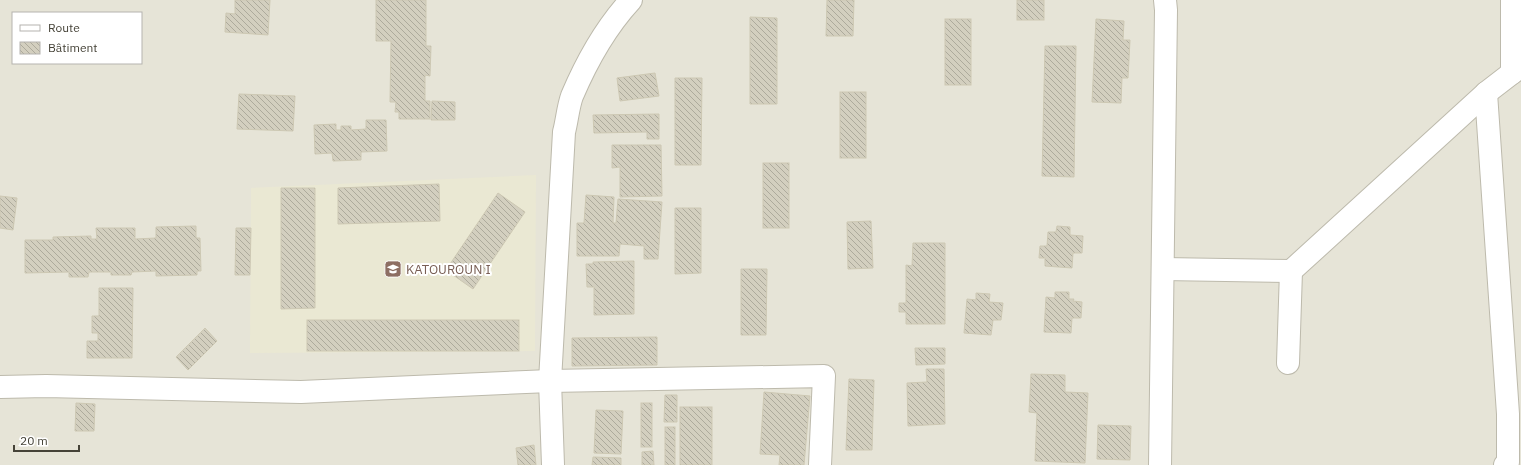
<svg xmlns="http://www.w3.org/2000/svg" width="1521" height="465" font-family="'IBM Plex Sans',sans-serif">
<defs>
<pattern id="building-back-hatch" width="6" height="6" patternUnits="userSpaceOnUse"><rect width="6" height="6" fill="#d3cfbf"/><path d="M-1 5l2 2M0 0l6 6M5-1l2 2" fill="none" stroke="#adaa9c"/></pattern>
</defs>
<rect width="100%" height="100%" fill="#f2f1e8"/>
<path fill="#e6e4d7" fill-rule="evenodd" d="M0 0H1521V465H0ZM13 13H141V63H13Z"/>
<polygon fill="#eae8d3" points="536,175 535,351 250,353 251,188"/>
<g fill="url(#building-back-hatch)" stroke="#cdc8b3">
<polygon points="235,0 270,0 268,35 225,32 226,13 235,14"/>
<polygon points="376,0 426,0 426,46 431,46 430,76 425,75 425,101 430,101 430,119 399,119 399,112 395,112 396,102 390,102 391,41 376,41"/>
<polygon points="827,0 854,0 853,36 826,36"/>
<rect x="1017" y="0" width="27" height="20"/>
<polygon points="750,17 777,18 777,104 750,104"/>
<rect x="945" y="19" width="26" height="66"/>
<polygon points="1096,19 1124,21 1123,40 1130,40 1128,78 1122,78 1121,103 1092,102"/>
<polygon points="1045,46 1076,46 1074,177 1042,176"/>
<polygon points="655,73 659,96 620,101 617,78"/>
<polygon points="675,78 702,78 701,165 675,165"/>
<rect x="840" y="92" width="26" height="66"/>
<polygon points="239,94 295,96 293,131 237,129"/>
<polygon points="432,101 455,102 455,120 431,120"/>
<polygon points="659,114 659,139 647,139 647,132 594,133 593,115"/>
<polygon points="366,120 386,120 387,151 361,152 361,160 333,161 332,153 315,154 314,125 336,124 336,130 341,130 341,126 351,126 351,130 366,129"/>
<polygon points="612,145 661,145 662,196 620,197 620,167 612,168"/>
<rect x="763" y="163" width="26" height="65"/>
<polygon points="439,184 440,221 338,224 338,188"/>
<polygon points="281,188 315,188 315,308 281,309"/>
<polygon points="498,193 525,212 473,289 446,270"/>
<polygon points="586,195 614,197 613,223 616,223 618,199 662,202 658,259 644,259 644,246 620,244 619,256 577,256 577,223 584,223"/>
<polygon points="0,196 17,198 13,230 0,228"/>
<polygon points="675,208 701,208 701,273 675,274"/>
<polygon points="871,221 873,268 848,269 847,222"/>
<polygon points="196,226 196,238 200,238 201,271 197,271 197,275 156,276 156,271 132,272 131,275 111,275 111,272 89,272 88,277 69,277 69,272 25,273 25,240 53,240 53,237 91,236 91,239 97,239 96,228 135,228 135,239 156,238 156,227"/>
<polygon points="1057,226 1070,227 1070,235 1083,236 1082,253 1073,253 1072,268 1045,266 1045,258 1039,258 1040,246 1047,246 1048,232 1056,232"/>
<polygon points="236,228 251,228 250,275 235,275"/>
<polygon points="913,243 945,243 945,324 906,324 906,312 899,312 899,303 906,303 906,265 912,266"/>
<polygon points="634,261 634,314 594,315 594,287 587,287 586,264 593,264 593,262"/>
<polygon points="741,269 767,269 766,335 741,335"/>
<polygon points="99,288 133,288 132,358 87,358 87,341 98,341 98,333 92,333 92,316 99,316"/>
<polygon points="1055,292 1069,292 1069,299 1074,299 1073,301 1082,302 1081,318 1072,318 1071,333 1044,332 1046,297 1055,298"/>
<polygon points="976,293 990,294 989,302 1003,303 1001,320 993,320 991,335 964,333 967,299 976,300"/>
<rect x="307" y="320" width="212" height="31"/>
<polygon points="205,328 217,341 188,370 176,357"/>
<polygon points="657,337 657,365 572,366 572,338"/>
<polygon points="915,348 945,348 945,364 916,365"/>
<polygon points="926,369 944,369 945,424 908,426 907,383 927,382"/>
<polygon points="1031,374 1065,375 1065,392 1088,393 1085,463 1035,461 1037,413 1029,412"/>
<polygon points="849,379 874,380 872,450 846,450"/>
<polygon points="764,392 810,396 804,465 779,465 780,455 760,454"/>
<polygon points="665,395 677,395 677,422 664,422"/>
<polygon points="76,403 95,404 94,431 75,431"/>
<rect x="641" y="403" width="11" height="44"/>
<rect x="680" y="407" width="32" height="58"/>
<polygon points="596,410 623,411 621,454 594,453"/>
<polygon points="1098,425 1131,426 1130,460 1097,459"/>
<rect x="665" y="427" width="10" height="38"/>
<polygon points="534,445 536,465 518,465 516,448"/>
<polygon points="653,451 654,465 642,465 642,452"/>
<polygon points="593,457 621,458 621,465 592,465"/>
</g>
<g fill="none" stroke-linecap="round" stroke-linejoin="round">
<g stroke="#bdbaac" stroke-width="24">
<g id="minor">
<polyline points="1512,0 1512,73"/>
<polyline points="1486,93 1508,414 1508,462 1505,465"/>
<polyline points="1163,269 1291,271 1486,93 1521,66"/>
<polyline points="1288,363 1291,271"/>
<polyline points="0,387 46,386 301,392 550,381 824,376 820,465"/>
<path d="M553 465 550 381 564 132C567 121 568 107 572 96 586 63 607 26 631 0"/>
<polyline points="1160,465 1166,10 1165,0"/>
</g>
</g>
<use href="#minor" stroke="#fff" stroke-width="22"/>
</g>
<defs>
<g id="school-square" transform="scale(0.9)"><rect x="-9" y="-9" width="18" height="18" rx="4" fill="#8d6e63" stroke="#fff"/><path d="M0-5L7-2L0 1L-7-2ZM-4 1L0 2.5L4 1V4Q0 6-4 4Z" fill="#fff"/></g>
</defs>
<g fill-rule="evenodd">
<use href="#school-square" x="393" y="269"/>
</g>
<g text-anchor="middle" dominant-baseline="central" stroke-width="4" stroke-linejoin="round" paint-order="stroke">
<g font-size="13" fill="#785e54" stroke="#fff" text-anchor="start">
<text x="406" y="269">KATOUROUN I</text>
</g>
</g>
<rect x="12" y="12" width="130" height="52" fill="#ffffff" stroke="#b5b3af"/>
<rect x="20" y="25" width="20" height="6" fill="#ffffff" stroke="#b5b3af"/>
<text x="48" y="32" font-size="12" fill="#454237">Route</text>
<rect x="20" y="42" width="20" height="12" fill="url(#building-back-hatch)" stroke="#b5b3af"/>
<text x="48" y="52" font-size="12" fill="#454237">Bâtiment</text>
<path d="M14 445v6h65v-6" fill="none" stroke="#454237" stroke-width="2"/>
<text x="20" y="445" font-size="12" fill="#454237" stroke="#ffffff" stroke-width="3" paint-order="stroke">20 m</text>
</svg>
